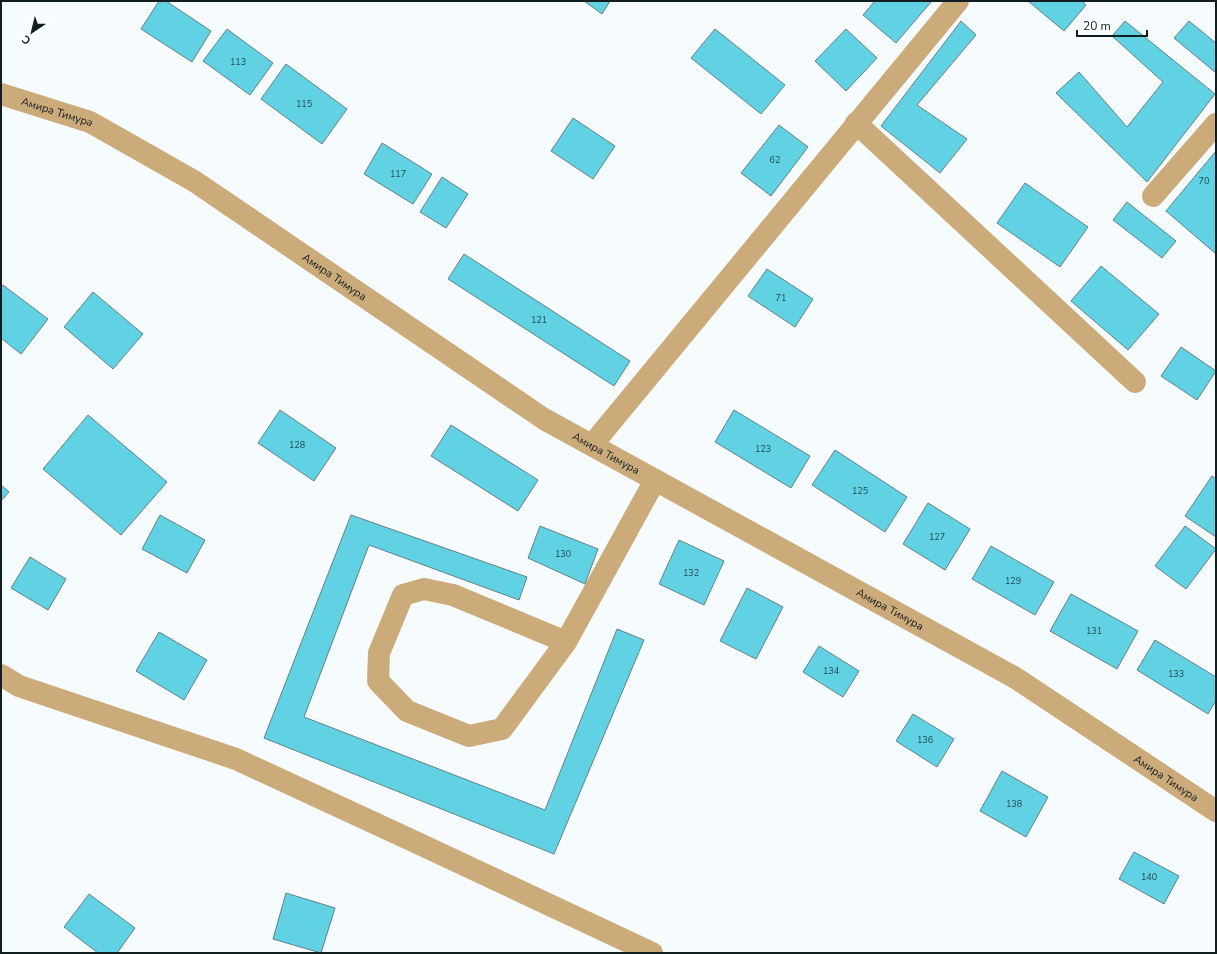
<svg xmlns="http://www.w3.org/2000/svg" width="1217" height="954" font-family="'Nunito Sans',sans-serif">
<rect width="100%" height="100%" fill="#f6fcfd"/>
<g fill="#60d2e4" stroke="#638186">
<polygon points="159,1 166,1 211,31 192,62 141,29"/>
<polygon points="584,1 610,1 602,14"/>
<polygon points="875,1 930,1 931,2 896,43 863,15"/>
<polygon points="1028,1 1082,1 1086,5 1064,31"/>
<polygon points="961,21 976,35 917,105 967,139 940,173 881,126"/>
<polygon points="1125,21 1215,94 1147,182 1056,93 1079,72 1127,127 1163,82 1112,36"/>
<polygon points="1189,21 1216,43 1216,73 1174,38"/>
<polygon points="227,29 273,63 250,95 203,61"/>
<polygon points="715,29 785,85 761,114 691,58"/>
<polygon points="846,29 877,58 846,91 815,61"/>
<polygon points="286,64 347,109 322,144 261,99"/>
<polygon points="573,118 615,146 593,179 551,151"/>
<polygon points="779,125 808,147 771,196 741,173"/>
<polygon points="382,143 432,174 413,204 364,174"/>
<polygon points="1216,151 1216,254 1166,211"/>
<polygon points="442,177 468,194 446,228 420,212"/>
<polygon points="1025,183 1088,227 1060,267 997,223"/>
<polygon points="1127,202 1176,241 1162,258 1113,220"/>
<polygon points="464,254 630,361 614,386 448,279"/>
<polygon points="1101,266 1159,314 1128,350 1071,301"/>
<polygon points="767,269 813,299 795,327 748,296"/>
<polygon points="3,285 48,319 21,354 1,338 1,288"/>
<polygon points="93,292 143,334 113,369 64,327"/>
<polygon points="1181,347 1216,371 1197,400 1161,376"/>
<polygon points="280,410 336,448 314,481 258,443"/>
<polygon points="734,410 810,456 791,488 715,442"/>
<polygon points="88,415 167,482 121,535 43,469"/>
<polygon points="451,425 538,480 518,511 431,456"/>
<polygon points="835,450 907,497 885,532 812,485"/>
<polygon points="1212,476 1216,479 1216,537 1185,516"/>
<polygon points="1,485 9,492 1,501"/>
<polygon points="928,503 970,529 945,570 903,544"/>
<polygon points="160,515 205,540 187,573 142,549"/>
<polygon points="351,515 527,577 519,600 369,545 304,717 545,810 617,629 644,640 554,854 264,738"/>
<polygon points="540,526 598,549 585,584 528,558"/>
<polygon points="1185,526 1216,549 1186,589 1155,566"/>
<polygon points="679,540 724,561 704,605 659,584"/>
<polygon points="991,546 1054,582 1035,615 972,579"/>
<polygon points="30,557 66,579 48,610 11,588"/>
<polygon points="747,588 783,607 756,659 720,641"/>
<polygon points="1071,594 1138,631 1117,669 1050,631"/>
<polygon points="159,632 207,660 184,700 136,671"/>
<polygon points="1155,640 1216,677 1216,700 1208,714 1137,670"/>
<polygon points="819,646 859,671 843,697 803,672"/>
<polygon points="913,714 954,739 937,767 896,741"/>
<polygon points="1002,771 1048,797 1026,837 980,811"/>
<polygon points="1134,852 1179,876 1164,904 1119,879"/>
<polygon points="286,893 335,908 321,953 273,939"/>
<polygon points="89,894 135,928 117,953 98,953 64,927"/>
</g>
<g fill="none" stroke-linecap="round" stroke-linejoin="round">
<g stroke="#ccab7b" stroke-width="22">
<path id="s1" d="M1 94 90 122 194 181 544 419 1014 677 1216 811"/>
<polyline points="856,123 1135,382"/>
<polyline points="1153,196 1216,124"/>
<polyline points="592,445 958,1"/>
<polyline points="566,642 453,595 424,589 403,595 379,653 378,681 407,711 469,736 502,729 566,642 655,480"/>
<polyline points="1,675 19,686 236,759 411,840 652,953"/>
</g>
</g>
<g text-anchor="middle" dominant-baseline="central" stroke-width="3.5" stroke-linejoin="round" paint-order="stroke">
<g font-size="9" fill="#254a50">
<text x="238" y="62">113</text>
<text x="304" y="104">115</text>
<text x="775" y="160">62</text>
<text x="398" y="174">117</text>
<text x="1204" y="181">70</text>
<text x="781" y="298">71</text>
<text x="539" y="320">121</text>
<text x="297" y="445">128</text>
<text x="763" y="449">123</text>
<text x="860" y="491">125</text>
<text x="937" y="537">127</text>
<text x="563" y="554">130</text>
<text x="691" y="573">132</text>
<text x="1013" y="581">129</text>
<text x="1094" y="631">131</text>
<text x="831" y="671">134</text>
<text x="1176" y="674">133</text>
<text x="925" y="740">136</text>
<text x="1014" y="804">138</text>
<text x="1149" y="877">140</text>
</g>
<g font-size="11" fill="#111d1f" stroke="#fff">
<text stroke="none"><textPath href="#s1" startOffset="59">Амира Тимура</textPath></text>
<text stroke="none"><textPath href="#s1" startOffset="383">Амира Тимура</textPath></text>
<text stroke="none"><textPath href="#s1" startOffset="707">Амира Тимура</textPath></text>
<text stroke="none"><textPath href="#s1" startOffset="1031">Амира Тимура</textPath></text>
<text stroke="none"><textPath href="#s1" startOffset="1355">Амира Тимура</textPath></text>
</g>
</g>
<rect width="1217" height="954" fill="none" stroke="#111d1f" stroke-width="4"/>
<g transform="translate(32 32) rotate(215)" stroke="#ffffff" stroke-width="3" paint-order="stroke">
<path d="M0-3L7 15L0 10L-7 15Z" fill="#111d1f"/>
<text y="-6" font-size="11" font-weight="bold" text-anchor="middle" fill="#111d1f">С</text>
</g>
<path d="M1077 30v6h70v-6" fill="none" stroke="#111d1f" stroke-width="2"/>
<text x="1083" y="30" font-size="12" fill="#111d1f" stroke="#ffffff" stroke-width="3" paint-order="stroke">20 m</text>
</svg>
